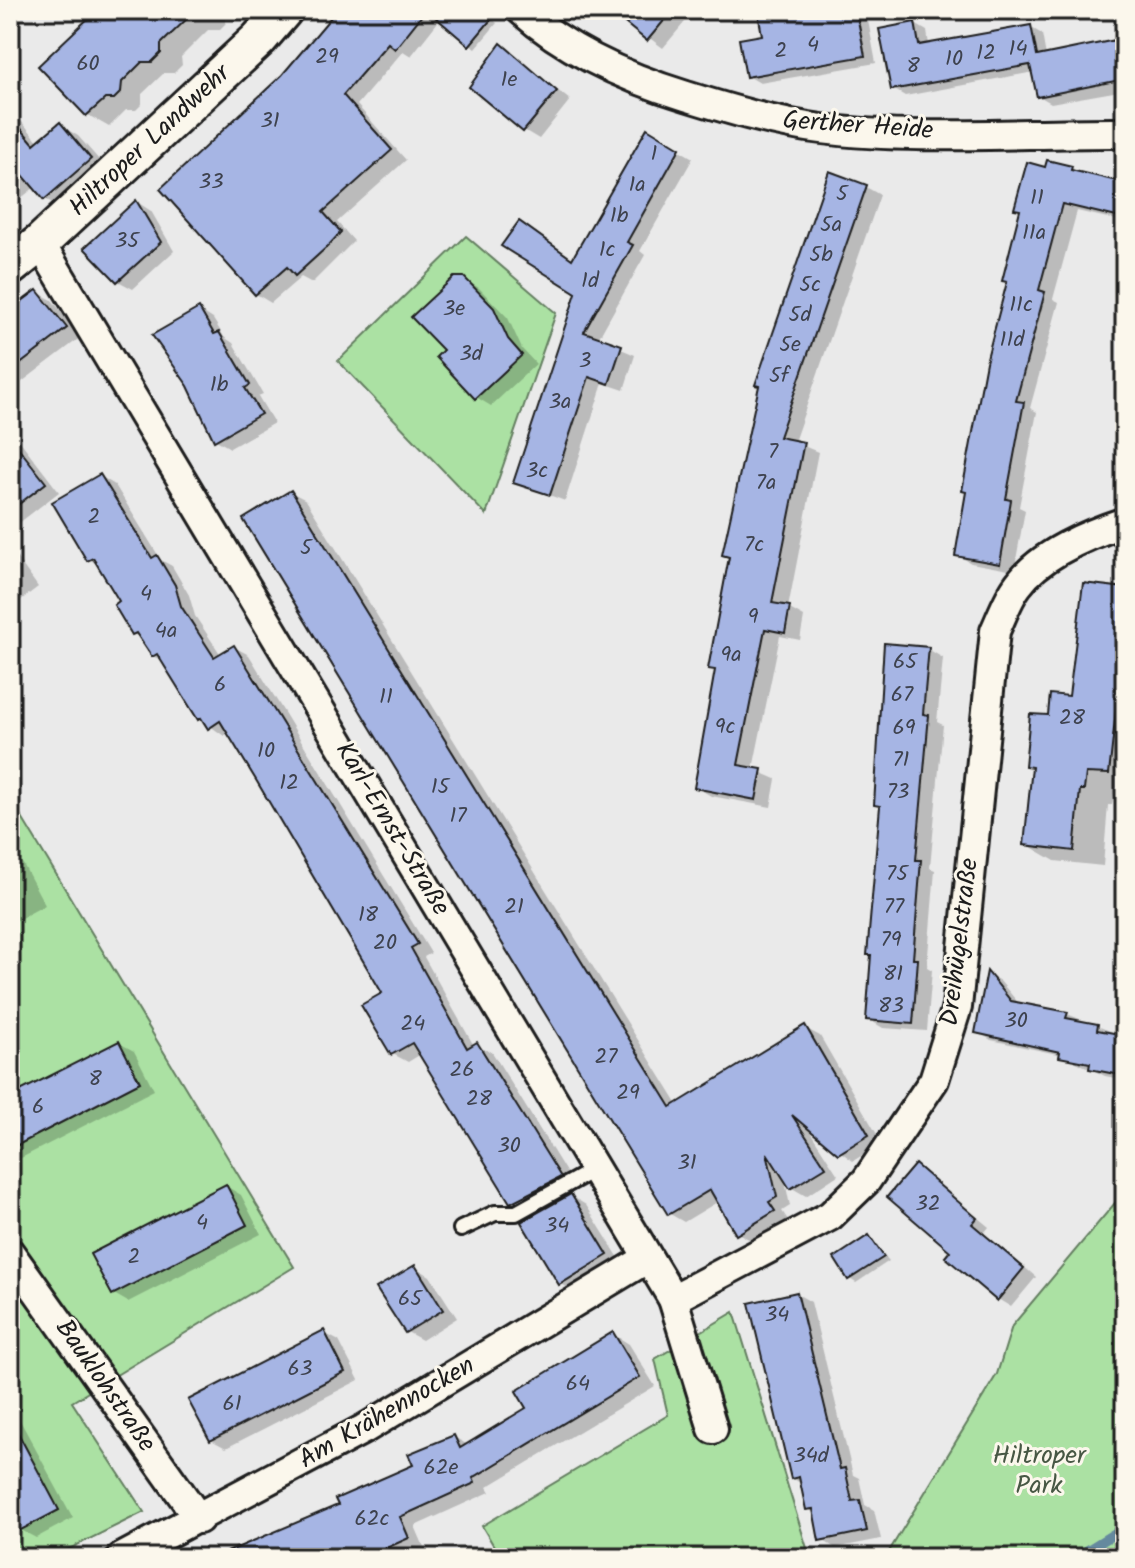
<svg xmlns="http://www.w3.org/2000/svg" width="1135" height="1568" font-family="Kalam,sans-serif">
<rect width="100%" height="100%" fill="#eaeaea"/>
<filter id="ink" filterUnits="userSpaceOnUse"><feTurbulence type="fractalNoise" baseFrequency=".0125" numOctaves="2"/><feDisplacementMap in="SourceGraphic" scale="16" xChannelSelector="R" yChannelSelector="G"/><feConvolveMatrix kernelMatrix="1 2 1 2 8 2 1 2 1" color-interpolation-filters="sRGB"/></filter>
<g filter="url(#ink)">
<g fill="#abe1a3" stroke="#647e60" stroke-width="2">
<polygon points="466,236 556,313 486,515 338,361"/>
<polygon points="10,798 294,1267 72,1402 144,1512 51,1558 10,1558"/>
<polygon points="1125,1191 1125,1558 885,1558 997,1374 1012,1326"/>
<polygon points="734,1312 810,1558 501,1558 482,1526 668,1415 655,1359"/>
</g>
<g fill="#0003">
<polygon points="99,10 227,10 226,23 219,30 208,30 181,57 182,65 174,73 164,73 142,94 142,104 136,110 126,110 109,127 88,115 41,66"/>
<polygon points="339,10 432,10 441,18 411,56 403,51 357,105 406,160 337,222 354,241 312,283 301,277 271,303 256,294"/>
<polygon points="464,10 482,10 497,23 476,48 470,44"/>
<polygon points="612,10 695,10 663,48"/>
<polygon points="784,10 866,10 876,63 760,83 748,76 762,37 760,15"/>
<polygon points="915,24 927,31 929,45 1030,27 1042,34 1046,56 1125,41 1125,90 1051,103 1039,96 1034,72 905,96 893,89"/>
<polygon points="501,46 570,100 539,139 524,130"/>
<polygon points="10,108 39,142 60,125 78,136 108,170 64,209 45,199 35,187 10,207"/>
<polygon points="647,131 693,158 640,251 645,255 598,339 635,355 624,390 603,383 565,501 515,482 578,292 573,261"/>
<polygon points="1071,168 1085,175 1125,185 1125,222 1077,211 1053,299 1059,302 1030,408 1037,412 1019,507 1025,510 1014,571 971,563 957,555 1047,170"/>
<polygon points="866,187 880,195 794,442 818,452 788,608 804,617 800,640 780,636 753,769 776,779 771,807 711,796 696,787 717,672 710,668 731,558"/>
<polygon points="137,202 151,211 174,251 133,289 118,281"/>
<polygon points="464,279 479,288 508,318 522,349 536,364 491,406 476,397 446,351"/>
<polygon points="37,292 52,300 81,337 10,391 10,313"/>
<polygon points="199,310 213,319 224,337 233,343 263,394 258,396 274,423 230,448 216,440"/>
<polygon points="10,428 59,492 10,530"/>
<polygon points="100,476 115,485 161,560 172,566 189,595 195,616 221,655 234,647 249,655 431,953 424,957 474,1046 492,1052 574,1185 526,1210 511,1202 421,1054 408,1062 393,1054 385,993 293,836 228,733 224,736 199,718 165,663 153,656 143,639 133,634 121,602 100,566 89,559"/>
<polygon points="291,492 306,500 678,1105 805,1028 820,1036 882,1143 853,1161 807,1127 838,1175 806,1196 792,1188 784,1176 790,1206 782,1211 788,1220 752,1241 738,1233 719,1201 684,1222 670,1214"/>
<polygon points="10,548 38,587 21,600 10,593"/>
<polygon points="1125,590 1125,789 1115,788 1112,805 1108,805 1103,866 1055,861 1026,844 1034,769 1027,765 1050,717 1071,698"/>
<polygon points="928,649 943,658 937,722 943,725 930,868 935,870 927,967 932,970 927,1031 883,1028 868,1019 882,808 876,804"/>
<polygon points="10,857 23,864 45,905 10,924"/>
<polygon points="988,974 1000,981 1020,1005 1067,1014 1125,1037 1125,1080 1105,1076 1062,1055 991,1040 978,1032"/>
<polygon points="119,1043 134,1051 154,1090 21,1158 10,1152 10,1099"/>
<polygon points="915,1166 989,1227 984,1233 1036,1277 1011,1307 998,1299 953,1251"/>
<polygon points="226,1186 241,1195 261,1234 128,1302 114,1294"/>
<polygon points="571,1196 586,1205 622,1263 575,1292 560,1283"/>
<polygon points="869,1237 889,1261 856,1283 850,1279"/>
<polygon points="415,1267 430,1276 457,1318 422,1340 407,1332"/>
<polygon points="797,1294 811,1302 853,1475 859,1478 865,1505 874,1510 881,1539 835,1548 821,1539 816,1514 808,1509 802,1484 792,1478"/>
<polygon points="324,1333 339,1341 359,1380 226,1448 211,1440"/>
<polygon points="613,1334 629,1344 655,1386 487,1487 490,1492 415,1526 424,1547 397,1558 236,1558 415,1466 454,1437 468,1445 529,1409"/>
<polygon points="10,1402 73,1518 36,1538 21,1530 10,1510"/>
</g>
<g fill="none" stroke-linecap="round" stroke-linejoin="round">
<polyline stroke="#65899e" stroke-width="10" points="1075,1558 1125,1527"/>
</g>
<g fill="#a6b5e4" stroke="#1c1c1c" stroke-width="2">
<polygon points="97,10 196,10 161,44 161,53 152,62 142,62 122,82 121,92 114,99 105,99 86,116 38,66"/>
<polygon points="337,10 426,10 395,49 388,43 343,95 392,150 323,212 341,232 328,246 295,276 287,267 255,295 160,189 282,75"/>
<polygon points="427,10 499,10 469,46"/>
<polygon points="609,10 673,10 647,41"/>
<polygon points="773,10 856,10 865,56 746,77 739,39 762,35 758,13"/>
<polygon points="915,22 919,45 1031,25 1037,56 1125,38 1125,79 1037,97 1030,65 891,90 879,29"/>
<polygon points="501,43 557,91 523,132 469,87"/>
<polygon points="10,116 34,144 60,122 91,159 44,200 10,160"/>
<polygon points="647,128 680,148 627,242 633,245 584,332 622,345 609,384 589,377 550,495 513,483 576,293 501,246 519,221 572,259"/>
<polygon points="1047,160 1072,166 1071,170 1125,183 1125,219 1062,204 1039,290 1045,292 1016,401 1024,402 1006,499 1011,500 1000,564 955,556 966,492 962,491 986,362 1007,282 1002,281 1020,210 1014,209 1027,162 1045,167"/>
<polygon points="829,171 867,185 779,437 804,442 772,603 790,606 785,633 765,629 738,765 762,769 756,800 694,788 715,670 708,669 729,557 722,555 759,386 755,385"/>
<polygon points="136,200 161,242 117,282 84,248"/>
<polygon points="454,277 464,277 494,308 508,339 522,355 475,399 436,357 443,350 411,317"/>
<polygon points="37,290 67,328 10,372 10,310"/>
<polygon points="199,308 214,334 219,332 250,385 245,388 261,414 214,441 188,386 152,335"/>
<polygon points="10,437 46,483 10,511"/>
<polygon points="100,474 152,558 157,555 175,585 181,606 214,657 234,645 418,944 411,948 467,1048 477,1042 561,1177 510,1203 412,1043 391,1055 361,1005 382,993 256,780 220,721 208,729 201,718 198,720 157,654 152,657 136,633 132,635 114,605 119,601 93,558 87,561 52,502"/>
<polygon points="291,490 671,1107 805,1025 869,1135 838,1154 792,1115 826,1167 790,1189 767,1153 777,1197 769,1202 775,1211 736,1235 710,1190 668,1215 243,519"/>
<polygon points="1083,583 1125,588 1125,673 1122,702 1117,702 1109,774 1086,773 1084,790 1080,790 1074,851 1024,845 1032,767 1025,766 1030,714 1048,715 1050,694 1069,696"/>
<polygon points="884,643 929,647 923,714 929,715 916,860 921,860 913,959 918,959 913,1024 866,1020 871,955 867,955 880,806 874,805"/>
<polygon points="987,971 1011,1001 1068,1012 1066,1018 1098,1024 1097,1030 1125,1035 1121,1075 1089,1069 1090,1063 1059,1057 1060,1052 975,1033"/>
<polygon points="119,1041 140,1082 10,1149 10,1096"/>
<polygon points="915,1164 977,1218 972,1224 1024,1268 997,1301 945,1257 950,1251 887,1197"/>
<polygon points="226,1184 247,1225 112,1295 90,1254"/>
<polygon points="571,1194 608,1255 559,1285 521,1222"/>
<polygon points="869,1235 884,1257 848,1280 834,1258"/>
<polygon points="415,1265 443,1310 405,1333 376,1288"/>
<polygon points="797,1292 840,1469 845,1468 852,1501 860,1500 867,1531 819,1541 813,1509 806,1510 799,1477 791,1479 749,1303"/>
<polygon points="324,1330 345,1372 210,1441 188,1400"/>
<polygon points="613,1332 640,1377 473,1478 475,1483 400,1517 409,1538 364,1558 213,1558 338,1505 335,1499 413,1465 408,1454 454,1435 460,1448 526,1408 516,1391"/>
<polygon points="10,1418 59,1510 19,1531 10,1514"/>
</g>
<g fill="none" stroke-linecap="round" stroke-linejoin="round">
<g stroke="#1c1c1c" stroke-width="20">
<polyline id="service" points="461,1229 495,1213 516,1213 595,1169"/>
</g>
<g stroke="#1c1c1c" stroke-width="34">
<g id="minor">
<path d="M521 10C568 52 627 78 686 96 731 110 775 123 822 129 917 141 1028 132 1125 133"/>
<polyline points="40,243 673,1299 713,1429"/>
<polyline points="10,1253 199,1519"/>
<path d="M673 1299 830 1216 866 1181 934 1080 957 1007 995 631C1002 616 1008 598 1018 585 1041 553 1089 534 1125 522"/>
<polyline points="121,1558 364,1429 648,1258"/>
</g>
</g>
<g stroke="#1c1c1c" stroke-width="42">
<polyline id="tertiary" points="10,267 40,243 259,39 284,10"/>
</g>
<use href="#service" stroke="#fbf7ec" stroke-width="14"/>
<use href="#minor" stroke="#fbf7ec" stroke-width="28"/>
<use href="#tertiary" stroke="#fbf7ec" stroke-width="36"/>
</g>
</g>
<g text-anchor="middle" dominant-baseline="central" stroke-width="6" stroke-linejoin="round" paint-order="stroke">
<g font-size="22" fill="#3e424e">
<text x="813" y="45">4</text>
<text x="1018" y="49">14</text>
<text x="781" y="51">2</text>
<text x="986" y="53">12</text>
<text x="327" y="57">29</text>
<text x="954" y="59">10</text>
<text x="88" y="64">60</text>
<text x="913" y="66">8</text>
<text x="509" y="80">1e</text>
<text x="270" y="121">31</text>
<text x="654" y="154">1</text>
<text x="211" y="182">33</text>
<text x="637" y="185">1a</text>
<text x="842" y="194">5</text>
<text x="1037" y="198">11</text>
<text x="619" y="216">1b</text>
<text x="831" y="225">5a</text>
<text x="1034" y="233">11a</text>
<text x="127" y="241">35</text>
<text x="607" y="250">1c</text>
<text x="821" y="255">5b</text>
<text x="590" y="281">1d</text>
<text x="810" y="285">5c</text>
<text x="1021" y="305">11c</text>
<text x="454" y="309">3e</text>
<text x="800" y="315">5d</text>
<text x="1012" y="340">11d</text>
<text x="790" y="345">5e</text>
<text x="471" y="354">3d</text>
<text x="585" y="361">3</text>
<text x="779" y="376">5f</text>
<text x="219" y="385">1b</text>
<text x="560" y="402">3a</text>
<text x="773" y="452">7</text>
<text x="537" y="471">3c</text>
<text x="766" y="483">7a</text>
<text x="94" y="517">2</text>
<text x="754" y="545">7c</text>
<text x="306" y="548">5</text>
<text x="146" y="594">4</text>
<text x="753" y="617">9</text>
<text x="166" y="631">4a</text>
<text x="731" y="655">9a</text>
<text x="905" y="662">65</text>
<text x="220" y="685">6</text>
<text x="902" y="695">67</text>
<text x="386" y="697">11</text>
<text x="1072" y="718">28</text>
<text x="725" y="727">9c</text>
<text x="904" y="728">69</text>
<text x="266" y="751">10</text>
<text x="901" y="760">71</text>
<text x="289" y="783">12</text>
<text x="440" y="787">15</text>
<text x="898" y="792">73</text>
<text x="458" y="816">17</text>
<text x="897" y="874">75</text>
<text x="514" y="907">21</text>
<text x="894" y="907">77</text>
<text x="368" y="915">18</text>
<text x="891" y="940">79</text>
<text x="385" y="943">20</text>
<text x="893" y="974">81</text>
<text x="891" y="1006">83</text>
<text x="1016" y="1021">30</text>
<text x="413" y="1024">24</text>
<text x="606" y="1057">27</text>
<text x="462" y="1070">26</text>
<text x="95" y="1079">8</text>
<text x="628" y="1093">29</text>
<text x="479" y="1099">28</text>
<text x="38" y="1107">6</text>
<text x="509" y="1146">30</text>
<text x="687" y="1163">31</text>
<text x="928" y="1204">32</text>
<text x="202" y="1223">4</text>
<text x="557" y="1226">34</text>
<text x="134" y="1257">2</text>
<text x="410" y="1299">65</text>
<text x="777" y="1315">34</text>
<text x="300" y="1369">63</text>
<text x="578" y="1384">64</text>
<text x="232" y="1404">61</text>
<text x="811" y="1456">34d</text>
<text x="441" y="1468">62e</text>
<text x="372" y="1519">62c</text>
</g>
<g font-size="26" fill="#1c1c1c" stroke="#fbf7ec">
<text transform="translate(858 126) rotate(4)">Gerther Heide</text>
<text transform="translate(150 141) rotate(-43)">Hiltroper Landwehr</text>
<text transform="translate(392 829) rotate(59)">Karl-Ernst-Straße</text>
<text transform="translate(960 942) rotate(-83)">Dreihügelstraße</text>
<text transform="translate(105 1386) rotate(55)">Bauklohstraße</text>
<text transform="translate(387 1413) rotate(-30)">Am Krähennocken</text>
</g>
<g font-size="26" fill="#475744" stroke="#fbf7ec">
<text x="1039" y="1456">Hiltroper<tspan x="1039" dy="30">Park</tspan></text>
</g>
</g>
<rect width="1135" height="1568" fill="none" stroke="#fbf7ec" stroke-width="40"/>
<rect x="20" y="20" width="1095" height="1528" fill="none" stroke="#1c1c1c" stroke-width="3" filter="url(#ink)"/>
</svg>
